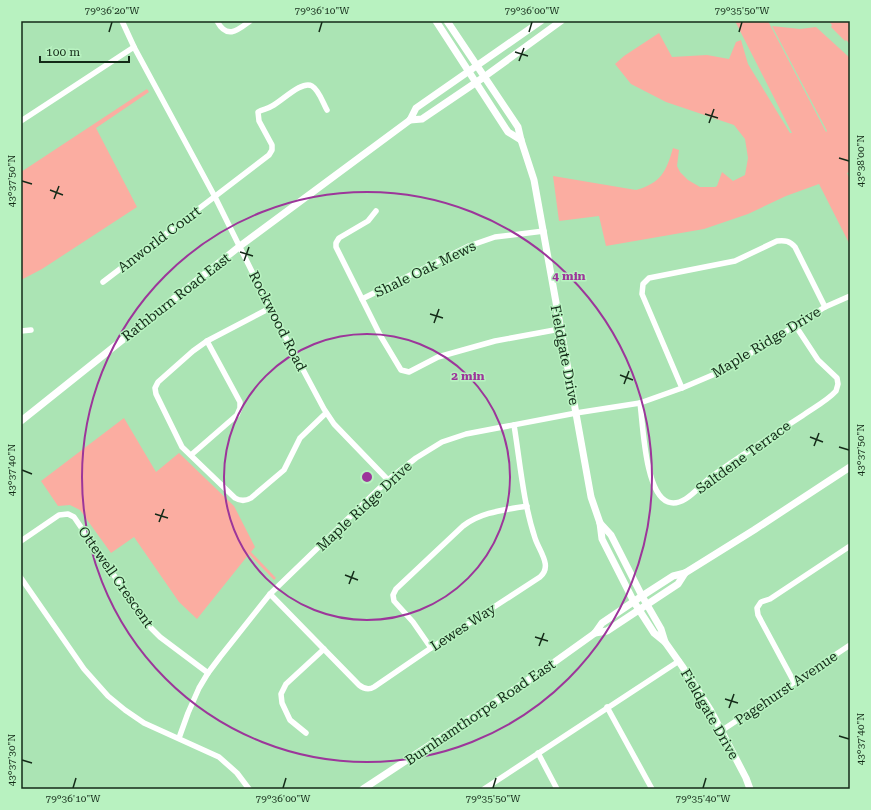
<svg xmlns="http://www.w3.org/2000/svg" width="871" height="810" font-family="'Roboto Serif',serif">
<rect width="100%" height="100%" fill="#abe4b4"/>
<g fill="#fbada1">
<path d="M735 21H768L826 132 827 131 772 26 800 29 816 27 850 58V172L847 173 850 179V245L819 184 786 196 748 214 704 229 606 246 599 216 559 221 553 176 636 190C661 183 666 172 673 148L679 150 677 166 680 172 688 180 700 187H715L717 186 722 172 733 181 745 175 748 158 745 139 734 125 666 102 631 84 615 64 624 56 659 33 672 57 707 55 729 59 736 42 741 40 748 64 790 133H792Z"/>
<polygon points="829,21 850,21 850,44 846,40 845,41 831,27 832,25"/>
<polygon points="147,89 149,92 96,128 137,207 42,269 21,280 21,172"/>
<polygon points="124,418 156,472 179,453 234,506 255,547 251,552 276,578 274,580 249,554 197,619 179,602 134,537 111,553 80,510 70,505 58,506 41,481"/>
</g>
<g fill="none" stroke-linecap="round" stroke-linejoin="round">
<g stroke="#fff" stroke-width="5.5">
<polyline points="122,21 134,47 215,197 270,308 324,409 334,424 388,480"/>
<path d="M217 21C227 40 238 30 250 21"/>
<polyline points="21,121 134,47"/>
<polyline points="376,211 368,221 339,238 336,243 336,247 380,335 401,370 409,372 438,357 495,341 560,329"/>
<path d="M103 282 269 155 272 150V145L259 121 258 112C263 109 268 109 272 106 282 101 302 80 312 86 319 90 323 103 327 110"/>
<polyline points="362,299 469,246 495,237 544,231"/>
<path d="M270 308 207 341 193 351 158 382 155 388 156 394 182 447 235 498C240 501 246 501 251 498L284 470 300 438 326 413"/>
<polyline points="21,331 31,330"/>
<path d="M682 388 642 294 643 284 649 278 735 261 777 241C785 240 790 241 795 247L825 307"/>
<path d="M640 403C643 424 645 494 668 502 684 508 700 485 711 477 740 456 771 436 802 416 813 408 827 401 836 391L838 384 837 378 818 360 795 325"/>
<polyline points="191,455 237,415 240,408 240,402 207,341"/>
<polyline points="21,541 59,515 68,514 74,517 148,625 160,637 208,673"/>
<polyline points="21,578 84,669 108,696 125,710 144,723 219,757 237,773 249,789"/>
<path d="M270 594 359 685C364 689 369 690 374 687L431 648 540 577C553 566 539 551 535 538 523 502 520 462 514 425"/>
<path d="M431 648 413 622 394 601 393 595 396 589 463 526C481 512 504 510 527 506"/>
<polyline points="794,682 758,615 757,608 761,602 770,599 850,546"/>
<polyline points="607,707 652,789"/>
<polyline points="721,731 850,645"/>
<polyline points="306,733 290,720 282,703 281,694 286,684 324,649"/>
<polyline points="179,738 188,713 199,688 208,673 220,657 270,594 388,480 416,458 442,442 466,434 576,413 640,403 682,388 722,371 825,307 850,296"/>
<polyline points="538,753 557,789"/>
<polyline points="484,789 679,661"/>
</g>
<g stroke="#fff" stroke-width="7">
<polyline points="436,21 508,132 521,140"/>
<polyline points="447,21 518,127 521,140 534,180 591,497 600,523 602,539 634,602 654,633 665,642 682,666 711,711 746,778 750,789"/>
<polyline points="410,120 422,119 484,77 561,21"/>
<polyline points="21,421 240,246 410,120 416,108 541,21"/>
<polyline points="600,523 611,535 642,596 661,629 665,642"/>
<polyline points="595,633 607,631 678,584 685,573"/>
<polyline points="363,789 542,671 595,633 602,623 642,596 673,576 685,573 754,530 850,467"/>
</g>
</g>
<path fill="none" stroke="#142a18" stroke-width="1.5" d="M109 32 112 22M319 32 322 22M529 32 532 22M739 32 742 22M515 52 528 56M519 61 524 48M705 114 718 118M709 123 714 109M839 158 849 161M22 181 32 184M50 190 63 195M54 199 59 186M240 252 253 256M244 261 249 247M430 314 443 318M434 323 439 309M620 375 633 380M624 384 629 371M810 437 823 442M814 446 819 433M839 447 849 450M22 470 32 474M155 514 168 518M159 522 164 509M345 575 358 580M349 584 354 571M535 637 548 641M539 646 544 633M725 699 738 703M729 708 734 694M839 736 849 739M22 760 32 763M73 788 76 778M283 788 286 778M493 788 496 778M703 788 706 778"/>
<g fill="none" stroke="#9c369a" stroke-width="2">
<circle cx="367" cy="477" r="143"/>
<circle cx="367" cy="477" r="285"/>
</g>
<g text-anchor="middle" dominant-baseline="central" stroke-width="3" stroke-linejoin="round" paint-order="stroke">
<g font-size="14" fill="#142a18" stroke="#b8f2c0">
<text transform="translate(159 239) rotate(-37)">Anworld Court</text>
<text transform="translate(425 269) rotate(-26)">Shale Oak Mews</text>
<text transform="translate(176 297) rotate(-38)">Rathburn Road East</text>
<text transform="translate(278 321) rotate(63)">Rockwood Road</text>
<text transform="translate(766 342) rotate(-31)">Maple Ridge Drive</text>
<text transform="translate(565 355) rotate(79)">Fieldgate Drive</text>
<text transform="translate(743 457) rotate(-36)">Saltdene Terrace</text>
<text transform="translate(364 506) rotate(-43)">Maple Ridge Drive</text>
<text transform="translate(116 577) rotate(55)">Ottewell Crescent</text>
<text transform="translate(463 627) rotate(-33)">Lewes Way</text>
<text transform="translate(786 688) rotate(-34)">Pagehurst Avenue</text>
<text transform="translate(480 712) rotate(-34)">Burnhamthorpe Road East</text>
<text transform="translate(710 714) rotate(60)">Fieldgate Drive</text>
</g>
</g>
<circle cx="367" cy="477" r="6" fill="#9c369a" stroke="#b8f2c0" stroke-width="2"/>
<g font-size="12" text-anchor="middle" font-weight="bold" fill="#9c369a" stroke="#b8f2c0" stroke-width="3" stroke-linejoin="round" paint-order="stroke">
<text x="569" y="280">4 min</text>
<text x="468" y="380">2 min</text>
</g>
<rect width="871" height="810" fill="none" stroke="#b8f2c0" stroke-width="44"/>
<path d="M40 56v6h89v-6" fill="none" stroke="#142a18" stroke-width="2"/>
<text x="46" y="56" font-size="12" fill="#142a18" stroke="#b8f2c0" stroke-width="3" paint-order="stroke">100 m</text>
<rect x="22" y="22" width="827" height="766" fill="none" stroke="#142a18" stroke-width="1.5"/>
<g font-size="10" text-anchor="middle" fill="#142a18">
<text x="112" y="14">79°36'20"W</text>
<text x="322" y="14">79°36'10"W</text>
<text x="532" y="14">79°36'00"W</text>
<text x="742" y="14">79°35'50"W</text>
<text transform="translate(860 161) rotate(-90)" y="4">43°38'00"N</text>
<text transform="translate(11 181) rotate(-90)" y="4">43°37'50"N</text>
<text transform="translate(860 450) rotate(-90)" y="4">43°37'50"N</text>
<text transform="translate(11 470) rotate(-90)" y="4">43°37'40"N</text>
<text transform="translate(860 739) rotate(-90)" y="4">43°37'40"N</text>
<text transform="translate(11 760) rotate(-90)" y="4">43°37'30"N</text>
<text x="73" y="802">79°36'10"W</text>
<text x="283" y="802">79°36'00"W</text>
<text x="493" y="802">79°35'50"W</text>
<text x="703" y="802">79°35'40"W</text>
</g>
</svg>
